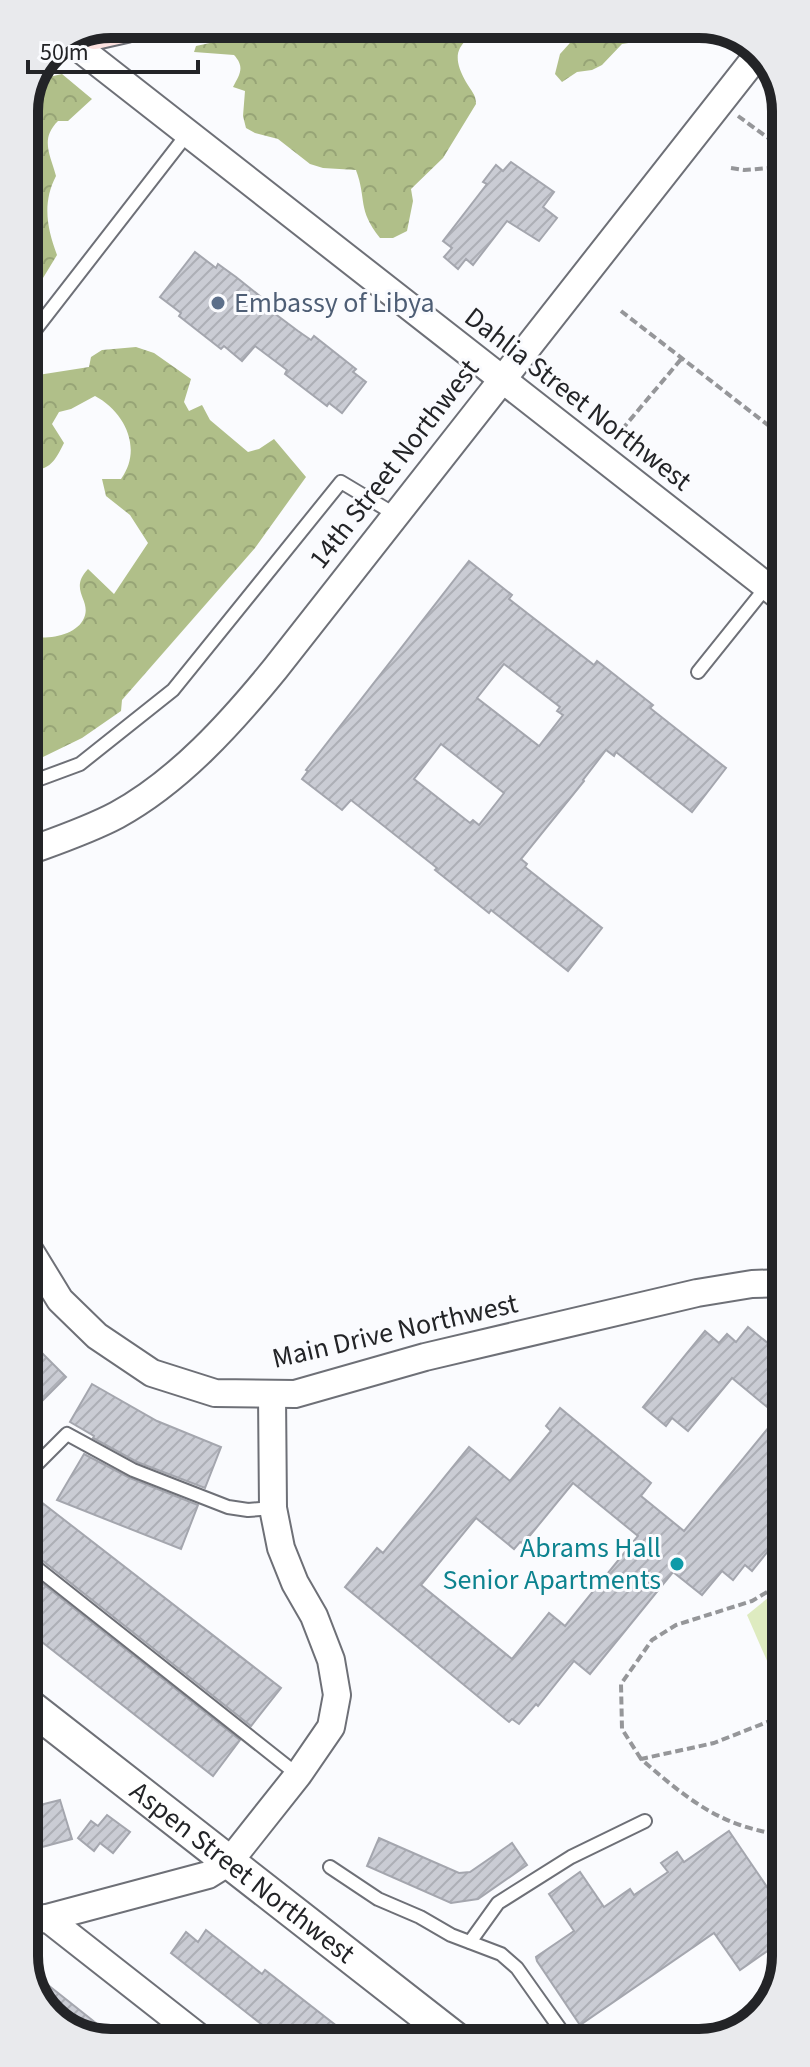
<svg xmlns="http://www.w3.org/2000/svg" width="810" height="2067" font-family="'Source Sans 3',sans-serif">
<defs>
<pattern id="forest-crowns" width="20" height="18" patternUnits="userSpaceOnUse" patternTransform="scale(2)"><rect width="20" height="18" fill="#b0bf89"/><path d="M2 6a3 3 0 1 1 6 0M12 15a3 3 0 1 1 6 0" fill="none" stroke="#97a476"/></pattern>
<pattern id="building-hatch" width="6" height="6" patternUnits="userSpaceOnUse" patternTransform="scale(2)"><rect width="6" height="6" fill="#caccd4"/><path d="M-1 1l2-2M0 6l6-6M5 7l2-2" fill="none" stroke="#adafb6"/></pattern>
</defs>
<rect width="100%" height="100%" fill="#fafbfe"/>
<polygon fill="#deebc0" points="785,1584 785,1702 747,1615"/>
<g fill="url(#forest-crowns)">
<path d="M297 24H491C463 40 447 49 466 82 471 91 476 94 476 104L443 158 411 189 413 201 407 231 393 238H380C357 209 367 200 356 170L323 168 310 164 278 139 255 133 246 128 243 116 245 91 233 87C240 74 245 67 234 55L194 52 196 46Z"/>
<polygon points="587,24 677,24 641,41 622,44 602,65 592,70 577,72 562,82 555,74 560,54"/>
<path d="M62 74 92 99 68 121H58C40 139 50 154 56 176 42 203 47 228 57 255L43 278 34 281 25 275 24 106 36 80Z"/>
<path d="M136 347 154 353 191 379 184 402 189 411 202 405 210 420 248 452 259 449 274 439 306 477 255 548 122 700 121 711 82 738 43 757H26L25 635C42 641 76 637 84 618 92 600 68 590 88 569L114 594 148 543 130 515 106 496 102 479H121C143 449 125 412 95 396L71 409 59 412 52 424 64 443C52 467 50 467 25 474V396L38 375 89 367 91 357 102 350Z"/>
</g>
<g fill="url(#building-hatch)" stroke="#a4a6ae" stroke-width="2" fill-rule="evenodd">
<polygon points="511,162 554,192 543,207 557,218 539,241 507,221 473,265 466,259 458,269 444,257 452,248 443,241 487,184 483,182 496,165 503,171"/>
<polygon points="195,252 216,268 218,264 236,277 261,297 258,301 298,331 311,340 314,336 356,369 353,372 366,382 342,413 329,403 327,406 285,374 287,370 255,346 242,361 224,346 221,349 179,316 181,313 160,297"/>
<path d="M469 561 512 595 509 599 594 665 597 661 653 705 650 708 726 768 692 812 616 752 614 756 606 750 583 780 584 781 521 859 527 864 525 867 602 928 568 971 491 910 489 913 435 870 437 868 351 800 342 810 302 779 308 771 306 770ZM504 664 560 707 557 711 563 715 539 746 477 698ZM441 744 504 793 479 825 473 820 470 823 414 779Z"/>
<path d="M748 1327 785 1357V1530L752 1571 745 1565 733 1580 722 1571 702 1595 673 1572 590 1674 574 1661 538 1706 536 1704 519 1724 512 1719 509 1722 345 1587 377 1548 383 1553 469 1447 510 1481 551 1431 546 1426 560 1408 651 1483 641 1496 684 1531 778 1416 732 1378 688 1431 672 1418 666 1426 643 1407 705 1331 719 1343 727 1334 736 1342ZM573 1483 638 1536 565 1626 549 1613 512 1659 421 1585 476 1518 514 1549 520 1542 523 1544Z"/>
<polygon points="27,1338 66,1377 37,1406 27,1397"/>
<polygon points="92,1384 157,1421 221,1447 205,1488 137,1462 93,1438 94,1436 70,1422"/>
<polygon points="84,1454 130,1478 198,1505 181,1549 57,1500"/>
<polygon points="27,1491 281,1688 251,1726 34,1554 28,1552"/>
<polygon points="28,1572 240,1740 213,1776 28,1631"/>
<polygon points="60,1800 72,1839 42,1847 39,1841 28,1844 28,1808"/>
<polygon points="107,1815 130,1832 113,1853 100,1843 94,1851 78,1838 91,1821 98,1826"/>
<polygon points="729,1831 786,1915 786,1938 740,1970 714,1933 580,2025 537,1961 536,1957 574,1931 549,1894 580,1872 604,1907 630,1889 634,1895 668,1872 661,1863 677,1852 684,1862"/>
<polygon points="379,1838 459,1873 470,1872 512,1843 527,1865 478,1899 451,1903 367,1866"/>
<polygon points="206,1930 262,1974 265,1970 356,2041 284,2042 171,1953 186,1932 198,1942"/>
<polygon points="48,1985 121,2043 105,2043 58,2025 39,1998"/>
</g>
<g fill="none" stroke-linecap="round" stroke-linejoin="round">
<g stroke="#6e7077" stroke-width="16">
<g id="service">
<polyline points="25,343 188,133"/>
<polyline points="698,672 767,586"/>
<polyline points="26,784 80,764 173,690 341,482 396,515"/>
<polyline points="27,1474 67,1434 133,1470 228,1507 248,1510 273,1508"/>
<polyline points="28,1561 298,1775"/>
<polyline points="330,1867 378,1899 420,1917 451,1935 501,1954 517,1968 568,2040"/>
<polyline points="470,1942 498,1903 571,1857 645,1821"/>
</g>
</g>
<g stroke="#6e7077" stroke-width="30">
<g id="minor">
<polyline points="70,41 783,599"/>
<path d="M26 852C56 841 89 830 117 815 179 781 231 723 275 669L759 53"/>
<polyline points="27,1246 60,1300 97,1336 152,1373 215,1393 295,1394 425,1357 697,1293 752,1284 784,1283"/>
<polyline points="47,1918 205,2042"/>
<polyline points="28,1923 208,1875 229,1862 298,1775 331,1727 337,1695 331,1660 314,1616 295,1583 281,1548 273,1508 272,1395"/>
</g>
</g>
<g stroke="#6e7077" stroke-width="36">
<g id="tertiary">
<path id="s1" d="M28 1705 457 2040"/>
</g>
</g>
<g stroke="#6e7077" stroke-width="40">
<polyline id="secondary" points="95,31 126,24"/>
</g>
<g stroke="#959699" stroke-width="4" stroke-dasharray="8 4" stroke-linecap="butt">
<polyline points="738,116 782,148"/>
<polyline points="731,168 744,170 782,167"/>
<polyline points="621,311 782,436"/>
<polyline points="614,439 682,358"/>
<path d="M785 1715 714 1743 641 1759C671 1785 702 1812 740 1825 754 1830 768 1832 782 1837 780 1851 776 1868 786 1879"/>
<polyline points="641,1759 622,1729 621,1684 652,1640 676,1625 752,1601 782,1583"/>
</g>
<use href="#service" stroke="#fff" stroke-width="12"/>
<use href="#minor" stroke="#fff" stroke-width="26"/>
<use href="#tertiary" stroke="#fff" stroke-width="32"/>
<use href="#secondary" stroke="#fde2e0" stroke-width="36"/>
</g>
<circle fill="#5c6f8a" stroke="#fafbfe" stroke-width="3" cx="218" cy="303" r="8"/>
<circle fill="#0f9aa8" stroke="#fafbfe" stroke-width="3" cx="677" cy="1564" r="8"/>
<g text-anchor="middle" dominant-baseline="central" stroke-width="6" stroke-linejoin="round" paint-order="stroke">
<g font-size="28" fill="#4e5e75" stroke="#fafbfe" text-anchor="start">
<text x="234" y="303">Embassy of Libya</text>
</g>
<g font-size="28" fill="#232427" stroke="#fafbfe">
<text transform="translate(578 399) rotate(38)">Dahlia Street Northwest</text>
<text transform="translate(394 464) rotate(-52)">14th Street Northwest</text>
<text transform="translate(395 1331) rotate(-13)">Main Drive Northwest</text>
<text stroke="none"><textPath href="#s1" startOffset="272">Aspen Street Northwest</textPath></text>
</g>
<g font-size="28" fill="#0d838f" stroke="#fafbfe" text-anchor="end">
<text x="661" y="1548">Abrams Hall<tspan x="661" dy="32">Senior Apartments</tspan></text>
</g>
</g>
<path d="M0 0H810V2067H0ZM111 38H699A73 73 0 0 1 772 111V1956A73 73 0 0 1 699 2029H111A73 73 0 0 1 38 1956V111A73 73 0 0 1 111 38Z" fill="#e9eaed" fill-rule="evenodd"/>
<path fill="none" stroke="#232427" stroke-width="10" d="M111 38H699A73 73 0 0 1 772 111V1956A73 73 0 0 1 699 2029H111A73 73 0 0 1 38 1956V111A73 73 0 0 1 111 38Z"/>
<path d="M28 60v12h170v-12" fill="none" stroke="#232427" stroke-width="4"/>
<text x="40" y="60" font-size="24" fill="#232427" stroke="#fafbfe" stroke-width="6" paint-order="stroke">50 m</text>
</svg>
